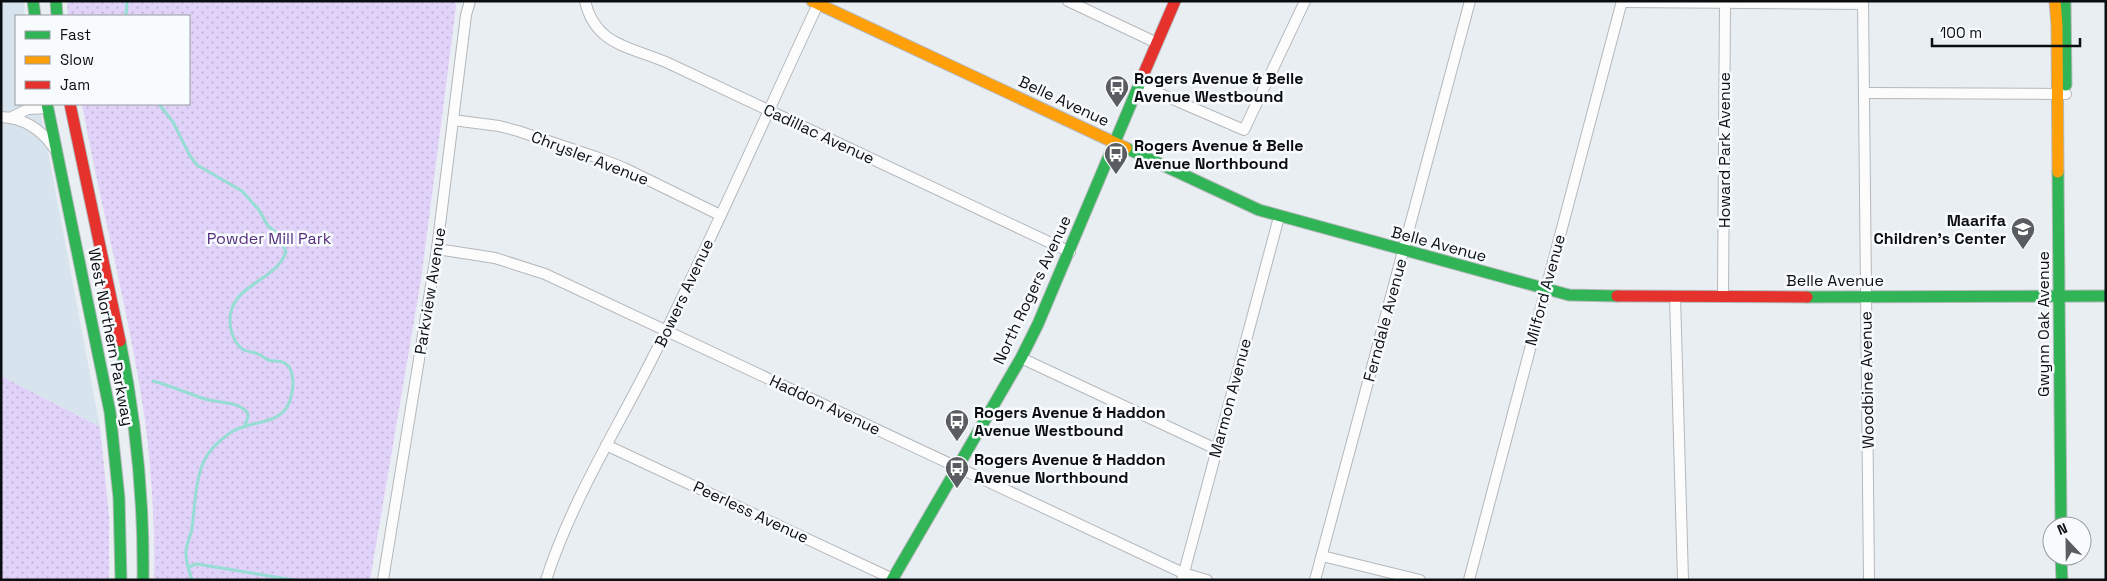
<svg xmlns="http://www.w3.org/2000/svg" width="2107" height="581" font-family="'Space Grotesk',sans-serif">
<defs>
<pattern id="park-dots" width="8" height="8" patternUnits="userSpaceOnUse" patternTransform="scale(1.25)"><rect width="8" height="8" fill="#e0d2f8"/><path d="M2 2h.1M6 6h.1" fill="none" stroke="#bfb3d4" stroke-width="1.8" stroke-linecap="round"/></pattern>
</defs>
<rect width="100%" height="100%" fill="#e9eef3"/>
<polygon fill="#d8e4ed" points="1,1 24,1 25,16 16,16 16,104 39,104 100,427 1,376"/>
<g fill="url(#park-dots)">
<path d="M67 1H455L456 7 421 280 370 580H154C155 526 152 474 145 421 130 314 101 210 82 104H189V16H68Z"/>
<polygon points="1,376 100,427 109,515 109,580 1,580"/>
</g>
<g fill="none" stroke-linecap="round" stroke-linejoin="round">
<g stroke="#96ddd3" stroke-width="3">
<polyline points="126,16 127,1"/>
<path d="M159 104 173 122 190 156 197 165 242 191 259 210 268 226 277 233 286 252C277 279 237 284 231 312 228 324 232 343 244 350 248 352 254 352 258 354 262 355 265 359 268 360 274 362 281 360 286 364 292 368 292 375 293 381 293 389 291 400 287 407 277 425 246 421 230 433 220 440 209 450 204 461 195 481 195 506 192 528 191 535 187 543 186 550 185 560 189 570 192 580"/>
<path d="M153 381C171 386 187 393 205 399 217 403 236 401 246 411 250 415 247 420 245 425"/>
<polyline points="188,567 197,564 294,580"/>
</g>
<g stroke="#b4b8bb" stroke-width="12">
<g id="street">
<path d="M585 1C595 46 632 47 668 63L1070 252"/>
<polyline points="1068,1 1157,43"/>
<polyline points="1863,1 1869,580"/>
<polyline points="1622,2 1863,4"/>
<polyline points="1140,85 1244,130 1305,1"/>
<polyline points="1865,93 2066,94"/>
<path d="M1 117C24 118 41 129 54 148"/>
<polyline points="12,117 28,109 48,108"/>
<polyline points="453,120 499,126 518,131 596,157 624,168 720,215"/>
<polyline points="437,249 495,258 545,274 1183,573 1207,580"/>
<polyline points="1675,296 1683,580"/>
<polyline points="1723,297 1725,2"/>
<polyline points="1021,358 1216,449"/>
<polyline points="606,445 895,580"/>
<polyline points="1322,556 1420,580"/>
<polyline points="383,580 437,249 466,15 470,1"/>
<path d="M546 580C572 499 619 426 656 351 713 237 764 119 818 4"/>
<polyline points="1182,580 1279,217"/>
<polyline points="1315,580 1470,1"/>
<polyline points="1469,580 1622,1"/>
</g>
</g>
<g stroke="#b4b8bb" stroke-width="13">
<g id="fast">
<polyline points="33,1 35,16"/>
<polyline points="56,1 57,16"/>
<polyline points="2065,1 2066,85"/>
<polyline points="47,104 110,412 119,498 121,580"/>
<polyline points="1126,148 1259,210 1569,295 1617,296"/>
<polyline points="2058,172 2061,526"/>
<polyline points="1807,297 2106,296"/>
<path d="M120 341C136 420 144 499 143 580"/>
<polyline points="2061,556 2062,580"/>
<polyline points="892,580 1021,358 1038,324 1144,73"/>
</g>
</g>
<g stroke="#b4b8bb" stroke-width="13">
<g id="slow">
<polyline points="812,1 1126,148"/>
<polyline points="2055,1 2057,25 2058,172"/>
</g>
</g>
<g stroke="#b4b8bb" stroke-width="13">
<g id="jam">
<polyline points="1144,73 1175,1"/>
<polyline points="70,104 120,341"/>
<polyline points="1617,296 1807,297"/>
</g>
</g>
<use href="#street" stroke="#fcfcfd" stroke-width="10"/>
<use href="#fast" stroke="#30b455" stroke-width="11"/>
<use href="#slow" stroke="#ff9f0a" stroke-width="11"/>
<use href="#jam" stroke="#e5322d" stroke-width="11"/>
</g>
<defs>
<g id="bus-pin" transform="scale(1.25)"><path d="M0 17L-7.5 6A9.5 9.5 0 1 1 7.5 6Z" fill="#595c60" stroke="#f7fbfe"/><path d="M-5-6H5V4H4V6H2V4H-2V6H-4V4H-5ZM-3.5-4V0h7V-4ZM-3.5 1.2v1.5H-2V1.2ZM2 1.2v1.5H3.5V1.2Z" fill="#fff"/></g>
<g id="school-pin" transform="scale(1.25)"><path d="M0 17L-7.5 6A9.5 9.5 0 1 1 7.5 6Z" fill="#595c60" stroke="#f7fbfe"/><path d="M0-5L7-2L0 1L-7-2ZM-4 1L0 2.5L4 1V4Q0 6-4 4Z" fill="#fff"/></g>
</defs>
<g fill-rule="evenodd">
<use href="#bus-pin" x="1117" y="87"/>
<use href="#bus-pin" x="1116" y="154"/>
<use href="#school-pin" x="2023" y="229"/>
<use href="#bus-pin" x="957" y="421"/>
<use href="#bus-pin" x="957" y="468"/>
</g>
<g text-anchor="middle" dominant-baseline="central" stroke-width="5" stroke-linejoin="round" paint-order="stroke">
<g font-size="16" font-weight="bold" fill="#0b0e11" stroke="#f7fbfe" text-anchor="start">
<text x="1134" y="78">Rogers Avenue &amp; Belle<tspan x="1134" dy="18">Avenue Westbound</tspan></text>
<text x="1134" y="145">Rogers Avenue &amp; Belle<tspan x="1134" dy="18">Avenue Northbound</tspan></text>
<text x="2006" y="220" text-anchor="end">Maarifa<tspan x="2006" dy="18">Children's Center</tspan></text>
<text x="974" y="412">Rogers Avenue &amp; Haddon<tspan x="974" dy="18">Avenue Westbound</tspan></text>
<text x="974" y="459">Rogers Avenue &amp; Haddon<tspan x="974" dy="18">Avenue Northbound</tspan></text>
</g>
<g font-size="16" fill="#0b0e11" stroke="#f7fbfe">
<text transform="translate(1064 101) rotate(25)">Belle Avenue</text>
<text transform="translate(819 134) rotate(25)">Cadillac Avenue</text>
<text transform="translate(1724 150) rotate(-90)">Howard Park Avenue</text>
<text transform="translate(590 158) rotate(21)">Chrysler Avenue</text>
<text transform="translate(1439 244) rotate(15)">Belle Avenue</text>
<text x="1835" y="280">Belle Avenue</text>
<text transform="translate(1032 290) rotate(-65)">North Rogers Avenue</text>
<text transform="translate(1545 290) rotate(-75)">Milford Avenue</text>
<text transform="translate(430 291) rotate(-81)">Parkview Avenue</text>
<text transform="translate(684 293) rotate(-65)">Bowers Avenue</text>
<text transform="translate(1385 320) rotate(-75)">Ferndale Avenue</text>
<text transform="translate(2043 324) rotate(-90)">Gwynn Oak Avenue</text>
<text transform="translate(111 337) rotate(79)">West Northern Parkway</text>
<text transform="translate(1867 380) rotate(-91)">Woodbine Avenue</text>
<text transform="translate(1230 398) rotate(-75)">Marmon Avenue</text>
<text transform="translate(825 405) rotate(25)">Haddon Avenue</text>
<text transform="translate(751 512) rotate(25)">Peerless Avenue</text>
</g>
<g font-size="16" fill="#57307d" stroke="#f7fbfe">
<text x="269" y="238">Powder Mill Park</text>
</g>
</g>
<rect width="2107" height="581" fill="none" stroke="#0b0e11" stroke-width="5"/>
<rect x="15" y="15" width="175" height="90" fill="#f7fbfe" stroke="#999c9f"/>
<rect x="25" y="31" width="25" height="8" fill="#30b455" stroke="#999c9f"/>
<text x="60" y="40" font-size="15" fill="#0b0e11">Fast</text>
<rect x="25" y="56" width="25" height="8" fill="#ff9f0a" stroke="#999c9f"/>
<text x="60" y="65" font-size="15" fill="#0b0e11">Slow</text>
<rect x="25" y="81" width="25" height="8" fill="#e5322d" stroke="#999c9f"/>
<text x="60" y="90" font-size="15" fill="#0b0e11">Jam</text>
<g transform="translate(2067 541) rotate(338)"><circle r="24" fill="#f7fbfe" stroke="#999c9f"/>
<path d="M0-4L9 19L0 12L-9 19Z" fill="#595c60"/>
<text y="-8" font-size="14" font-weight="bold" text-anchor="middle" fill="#0b0e11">N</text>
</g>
<path d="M1932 38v8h148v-8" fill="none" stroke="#0b0e11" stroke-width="2.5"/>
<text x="1940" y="38" font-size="15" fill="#0b0e11" stroke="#f7fbfe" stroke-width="4" paint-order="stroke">100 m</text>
</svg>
